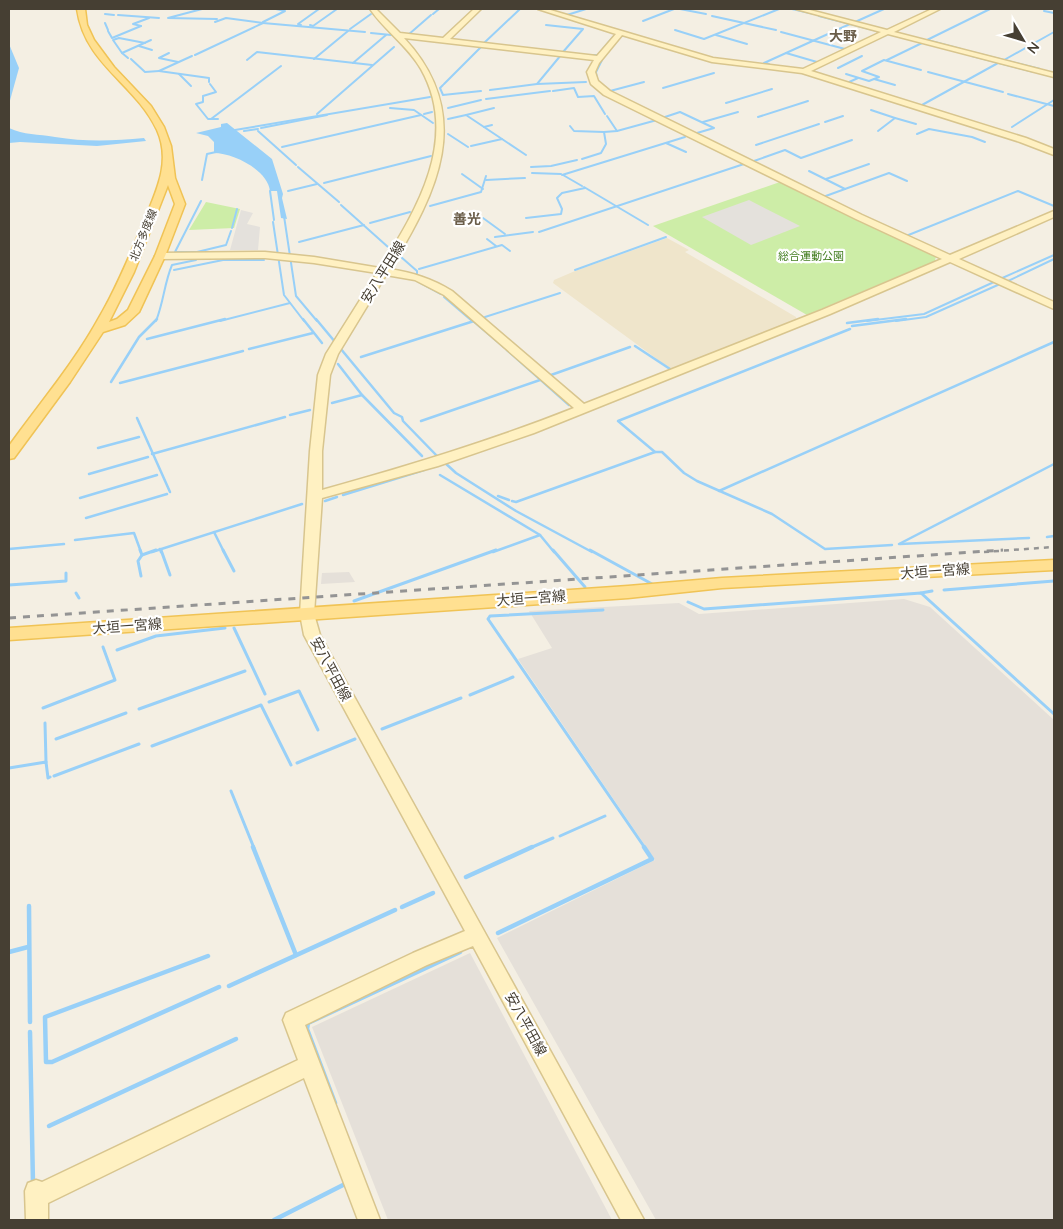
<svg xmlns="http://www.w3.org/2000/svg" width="1063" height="1229" font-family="Quicksand,'Noto Sans JP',sans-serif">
<rect width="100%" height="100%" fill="#f4efe3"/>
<g fill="#e5e0d9">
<polygon points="349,572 355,582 321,584 322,573"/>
<polygon points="904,599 930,607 1054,720 1054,1220 656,1220 497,938 655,860 518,659 552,648 529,611 679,603 699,614"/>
<polygon points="470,953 612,1220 388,1220 312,1027"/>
</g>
<polygon fill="#efe5cb" points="667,238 689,250 685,252 796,317 796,320 672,370 553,283 554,280 575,271"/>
<g fill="#cdeda7">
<polygon points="780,182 936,256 935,261 807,315 653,226"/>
<polygon points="206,202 240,209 234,228 189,230"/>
</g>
<g fill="#e4e1dc">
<polygon points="749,200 800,226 751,245 702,217"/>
<polygon points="241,210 253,213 247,224 260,227 258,250 230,250"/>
</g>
<g fill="#98d0f8">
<polygon points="9,44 19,68 9,104"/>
<path d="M227 123 272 159 283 194 282 198 287 219 281 218 277 191H270C268 170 233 153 214 153V142L208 136 196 133 221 127V124Z"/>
<path d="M9 128C24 135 38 134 55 137 85 142 114 141 144 138L146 141 97 146 20 142 9 143Z"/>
</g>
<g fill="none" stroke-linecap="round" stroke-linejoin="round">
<g stroke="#98d0f8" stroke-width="2">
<polyline points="202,9 168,18 217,19"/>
<polyline points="680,9 706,14"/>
<polyline points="792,9 814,14"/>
<polyline points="1035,9 1038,9"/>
<polyline points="1044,11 1054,13"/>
<polyline points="105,14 114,15"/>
<polyline points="433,14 439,9"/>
<polyline points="118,15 159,18"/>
<polyline points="567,15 586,9"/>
<polyline points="712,16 776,30"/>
<polyline points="819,16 881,32"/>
<polyline points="643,21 674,9"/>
<polyline points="263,22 285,11 276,9"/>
<polyline points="855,22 884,9"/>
<polyline points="105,23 108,30"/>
<polyline points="263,23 365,32"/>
<polyline points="301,25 298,24 319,9"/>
<polyline points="310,25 313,26 337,9"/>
<polyline points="546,25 583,29 563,52"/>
<polyline points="141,26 133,24 149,18"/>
<polyline points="350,29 371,14"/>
<polyline points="675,30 704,39 779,9"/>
<polyline points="108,31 112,38 141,26"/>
<polyline points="781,32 845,49"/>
<polyline points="371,33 391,35"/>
<polyline points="408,35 431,15"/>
<polyline points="716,35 747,44"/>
<polyline points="484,43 520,9"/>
<polyline points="139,46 152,50"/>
<polyline points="961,49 927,40 990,9"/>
<polyline points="968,51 1040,69"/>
<polyline points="122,53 113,40 119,38 145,43"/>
<polyline points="169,53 159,58 178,62"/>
<polyline points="786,53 817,62"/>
<polyline points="195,55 263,23 226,18 215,22"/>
<polyline points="590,55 598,55 613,37"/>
<polyline points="192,56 159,71 209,78 209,82"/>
<polyline points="972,56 1034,72"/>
<polyline points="128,58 122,53 151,40"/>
<polyline points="131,59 145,72 159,71"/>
<polyline points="314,59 348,31"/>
<polyline points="247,60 257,52 372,65"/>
<polyline points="887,60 922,43"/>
<polyline points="1004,60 1054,32"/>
<polyline points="353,63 386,35"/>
<polyline points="769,64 764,63 850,24"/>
<polyline points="838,68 862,56"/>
<polyline points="928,72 1003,92"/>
<polyline points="179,74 191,86"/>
<polyline points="846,74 869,81 879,77 862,71 884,60 921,70"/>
<polyline points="1043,74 1054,77"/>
<polyline points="874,79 895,85"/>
<polyline points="597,80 596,72 602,60"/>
<polyline points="844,82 847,83 858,78"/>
<polyline points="210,84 216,92 203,96 203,102 196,104 208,119 218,119"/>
<polyline points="444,84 482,46"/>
<polyline points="537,84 561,55"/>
<polyline points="443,85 440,88 443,95 481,91"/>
<polyline points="663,88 714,73"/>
<polyline points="490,90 537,84 586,82"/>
<polyline points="553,91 574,88 578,97 594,96 605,114"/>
<polyline points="610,91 644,82"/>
<polyline points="1008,94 1054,106"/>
<polyline points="486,99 550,91"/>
<polyline points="726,103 772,89"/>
<polyline points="922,105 998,63"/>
<polyline points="390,108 414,110 433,123"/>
<polyline points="448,108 481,100"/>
<polyline points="871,110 895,118"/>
<polyline points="317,114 394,47"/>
<polyline points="424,114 432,112"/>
<polyline points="466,115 494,108"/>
<polyline points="758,117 808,101"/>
<polyline points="662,118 680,112 714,128 697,133"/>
<polyline points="211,119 281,66"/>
<polyline points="448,119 466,115 502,139"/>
<polyline points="703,122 738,112"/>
<polyline points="825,122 843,116"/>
<polyline points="570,126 574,131 604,132"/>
<polyline points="484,127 492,125"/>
<polyline points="1012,127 1054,100"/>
<polyline points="261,128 327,115"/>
<polyline points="235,130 430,97"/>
<polyline points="244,131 258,129"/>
<polyline points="258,131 296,165"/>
<polyline points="617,131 657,120"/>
<polyline points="878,131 895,118 916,124"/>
<polyline points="448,134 468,147"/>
<polyline points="917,134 929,129 972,137 985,142"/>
<polyline points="666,143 686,152"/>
<polyline points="756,145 819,124"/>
<polyline points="471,146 502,139 526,155"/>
<polyline points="282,147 421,115"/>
<polyline points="582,159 601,153 606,144 604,132 617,131 607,116"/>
<polyline points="754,161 785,150 801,158 852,140"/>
<polyline points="298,167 339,202"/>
<polyline points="531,167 551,166 577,160"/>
<polyline points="809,171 845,189 889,173 907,181"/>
<polyline points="532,173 561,174"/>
<polyline points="462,174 483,189"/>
<polyline points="562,175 685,137"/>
<polyline points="563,175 582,186"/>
<polyline points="826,179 869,164"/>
<polyline points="202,180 207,154 216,152"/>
<polyline points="486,180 525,178"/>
<polyline points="324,183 431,156"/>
<polyline points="584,187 648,225"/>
<polyline points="272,189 270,191 274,220"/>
<polyline points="288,191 317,184"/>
<polyline points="823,197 845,189"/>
<polyline points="201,201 175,252 197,252 226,245 231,231"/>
<polyline points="341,205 388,247"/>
<polyline points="430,206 481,192 486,176"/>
<polyline points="284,216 296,296 317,321"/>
<polyline points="483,218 505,234"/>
<polyline points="526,218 561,214 562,209 557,198 562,193 585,188"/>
<polyline points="273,222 284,295 304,321"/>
<polyline points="370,223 410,212"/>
<polyline points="232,228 237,209"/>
<polyline points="539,232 744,164"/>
<polyline points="906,236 1018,191 1054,206"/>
<polyline points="495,237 533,232"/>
<polyline points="487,239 496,246"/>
<polyline points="299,242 364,225"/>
<polyline points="401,257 417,271 417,274"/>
<polyline points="419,269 502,245 510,251"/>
<polyline points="174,270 223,260 264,260"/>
<polyline points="575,270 666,237"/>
<polyline points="1000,279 1054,255"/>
<polyline points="417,281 441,294"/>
<polyline points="1006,282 1054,259"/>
<polyline points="444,297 472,321"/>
<polyline points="485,317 560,293"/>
<path d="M156 321C164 301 164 284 172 265L196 260"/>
<polyline points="220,321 290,303"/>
<polyline points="867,321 924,314 994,282"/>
<polyline points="896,321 926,317 1000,284"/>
</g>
<g stroke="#98d0f8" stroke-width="2.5">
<polyline points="303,319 322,343"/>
<polyline points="316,319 394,413 402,417 403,421 439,458"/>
<polyline points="471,319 504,347"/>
<polyline points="847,323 878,319"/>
<polyline points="852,326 906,319"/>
<polyline points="147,339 225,319"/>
<polyline points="635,346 670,369"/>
<polyline points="249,349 313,333"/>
<polyline points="507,350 569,405"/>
<polyline points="361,357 474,321"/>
<polyline points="338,364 362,395 422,456"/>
<polyline points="551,375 630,347"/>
<polyline points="111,382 139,337 157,319"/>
<polyline points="120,383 243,351"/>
<polyline points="332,403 362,395"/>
<polyline points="290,415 310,410"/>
<polyline points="137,418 170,492"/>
<polyline points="421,421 540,380"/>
<polyline points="98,448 139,437"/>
<polyline points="655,452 618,421 850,329"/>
<polyline points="152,454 285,417"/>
<polyline points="444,462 456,473 516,511 592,552"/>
<polyline points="89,474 148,457"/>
<polyline points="440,475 540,535 554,552"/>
<polyline points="719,491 1054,342"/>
<polyline points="343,495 424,470"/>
<polyline points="498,496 509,500"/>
<polyline points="80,498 157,475"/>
<polyline points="325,501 337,497"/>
<polyline points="512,501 516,502 655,452 662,452 684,473 697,481 772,514 825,549 892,545"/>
<polyline points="86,518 167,494"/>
<polyline points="214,532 224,552"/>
<polyline points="1047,537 1054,536"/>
<polyline points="75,540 134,533 141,552"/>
<polyline points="899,544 1054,464"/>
<polyline points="900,544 1029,538"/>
<polyline points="9,549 64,544"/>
<polyline points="160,549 161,552"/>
<polyline points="152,552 302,504"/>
<polyline points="493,552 540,535"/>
</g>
<g stroke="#98d0f8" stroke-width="3">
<polyline points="140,550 142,555 156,550"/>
<polyline points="161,550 170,575"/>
<polyline points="223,550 234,571"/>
<polyline points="553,550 585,587"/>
<polyline points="590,550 652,584"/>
<polyline points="141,576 138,561 142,555"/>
<polyline points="9,585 66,581 66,573"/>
<polyline points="944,590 1054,581"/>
<polyline points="76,593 79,598"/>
<polyline points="921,593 932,591"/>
<polyline points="354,601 496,550"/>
<polyline points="688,602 704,609 921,593 1054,714"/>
<polyline points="603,610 490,616 488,619 645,848"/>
<polyline points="234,628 265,694"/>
<polyline points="117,650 156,636 225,628"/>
<polyline points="470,695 513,677"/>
<polyline points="269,702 299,691 318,730"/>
<polyline points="43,708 115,680 103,647"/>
<polyline points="139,709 245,671"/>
<polyline points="45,723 46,762"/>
<polyline points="382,729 461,698"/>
<polyline points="56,739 126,713"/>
<polyline points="152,746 261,705 291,765"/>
<polyline points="297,763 355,739"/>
<polyline points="9,768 46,762 48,778 50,777"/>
<polyline points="54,776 139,744"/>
<polyline points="231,791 254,848"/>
<polyline points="560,836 605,816"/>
<polyline points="530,848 553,838"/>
</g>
<g stroke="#98d0f8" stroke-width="4.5">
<polyline points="253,847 296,955"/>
<polyline points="466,877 532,847"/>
<polyline points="29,906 30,1022"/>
<polyline points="402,907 433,893"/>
<polyline points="498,933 652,859 644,847"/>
<polyline points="9,952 28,947"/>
<polyline points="208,956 45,1017 46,1062 52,1062 219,987"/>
<polyline points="229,986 395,910"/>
<polyline points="30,1032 33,1184"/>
<polyline points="335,1103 307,1029 308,1023 460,952"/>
<polyline points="49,1126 236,1039"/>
<polyline points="274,1220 347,1183"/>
</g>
<g stroke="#d8c58e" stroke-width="3">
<path id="secondary" d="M370 9H376L400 33 443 38 474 9H481L450 39 597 56 616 34 538 9H547L713 58 803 69 881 32 796 9H806L887 30 932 9H940L894 32 1054 73V77L888 34 811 71 1026 138 1054 149V155L1020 142 802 73 712 62 622 35 599 63 595 72 598 81 610 91 862 215 950 255 1054 211V217L959 259 1054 302V309L950 262 830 314 534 433 438 466 322 498 314 614 320 635 644 1220H621L473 946 427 965 305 1025 380 1220H358L304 1078 48 1203V1220H26L25 1191 28 1183 36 1180 42 1182 298 1060 283 1020 286 1013 413 953 465 931 304 635 300 614 310 451 318 375 326 354 377 273 314 263 265 258 160 259 155 256 160 253 265 252 314 257 380 268C417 210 460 138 421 69 407 45 385 31 370 9ZM404 38 594 60 587 72 591 84 604 95 856 219 942 259 822 310 584 404 452 291C431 278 413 273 390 269 437 193 476 115 404 38ZM386 275 415 280 444 295 574 408C491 441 407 466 322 490V451L330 375 338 354Z"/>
</g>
<g stroke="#f0c355" stroke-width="3">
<g id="primary">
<path d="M77 9H85L87 25 94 40 114 67 151 106 164 127 171 146 175 178 185 204 165 256 139 312 125 325 103 332 70 382 14 458 9 459V446C40 403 75 362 100 316 117 287 130 255 143 224 155 193 172 163 157 130 135 83 85 65 77 9ZM168 185 175 204 155 256 128 310 117 319 109 322 134 272Z"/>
<polygon points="1054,560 1054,570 722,588 628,598 9,640 9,628 628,586 722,578"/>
</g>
</g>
<use href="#secondary" fill="#fff1c2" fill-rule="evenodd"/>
<use href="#primary" fill="#ffe091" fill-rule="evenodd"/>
<polyline stroke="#949494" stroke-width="2.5" stroke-dasharray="5 5" stroke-linecap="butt" points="984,552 1054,547"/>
<polyline stroke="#949494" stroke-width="3" stroke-dasharray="7 7" stroke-linecap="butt" points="9,618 1003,550"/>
</g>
<g text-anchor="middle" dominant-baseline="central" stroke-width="4.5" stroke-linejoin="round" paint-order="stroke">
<g font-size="11" fill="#463f33" stroke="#fff">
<text transform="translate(143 235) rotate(-68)">北方多度線</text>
</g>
<g font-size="11" fill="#437e20" stroke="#fff">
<text x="811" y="256">総合運動公園</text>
</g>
<g font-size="14" font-weight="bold" fill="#6a5d49" stroke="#fff">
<text x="843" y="36">大野</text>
<text x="467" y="219">善光</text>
</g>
<g font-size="14" fill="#463f33" stroke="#fff">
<text transform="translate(383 272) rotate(-58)">安八平田線</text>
<text transform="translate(935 571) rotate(-4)">大垣一宮線</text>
<text transform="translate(531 598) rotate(-4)">大垣一宮線</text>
<text transform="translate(127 626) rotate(-4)">大垣一宮線</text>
<text transform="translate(331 669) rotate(62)">安八平田線</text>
<text transform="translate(526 1024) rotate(61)">安八平田線</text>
</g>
</g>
<rect width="1063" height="1229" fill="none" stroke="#463f33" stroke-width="20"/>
<g transform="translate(1023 40) rotate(128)" stroke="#ffffff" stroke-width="4" paint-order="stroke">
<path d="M0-4L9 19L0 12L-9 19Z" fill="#463f33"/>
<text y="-8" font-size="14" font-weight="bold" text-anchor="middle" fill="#463f33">N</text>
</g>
</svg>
